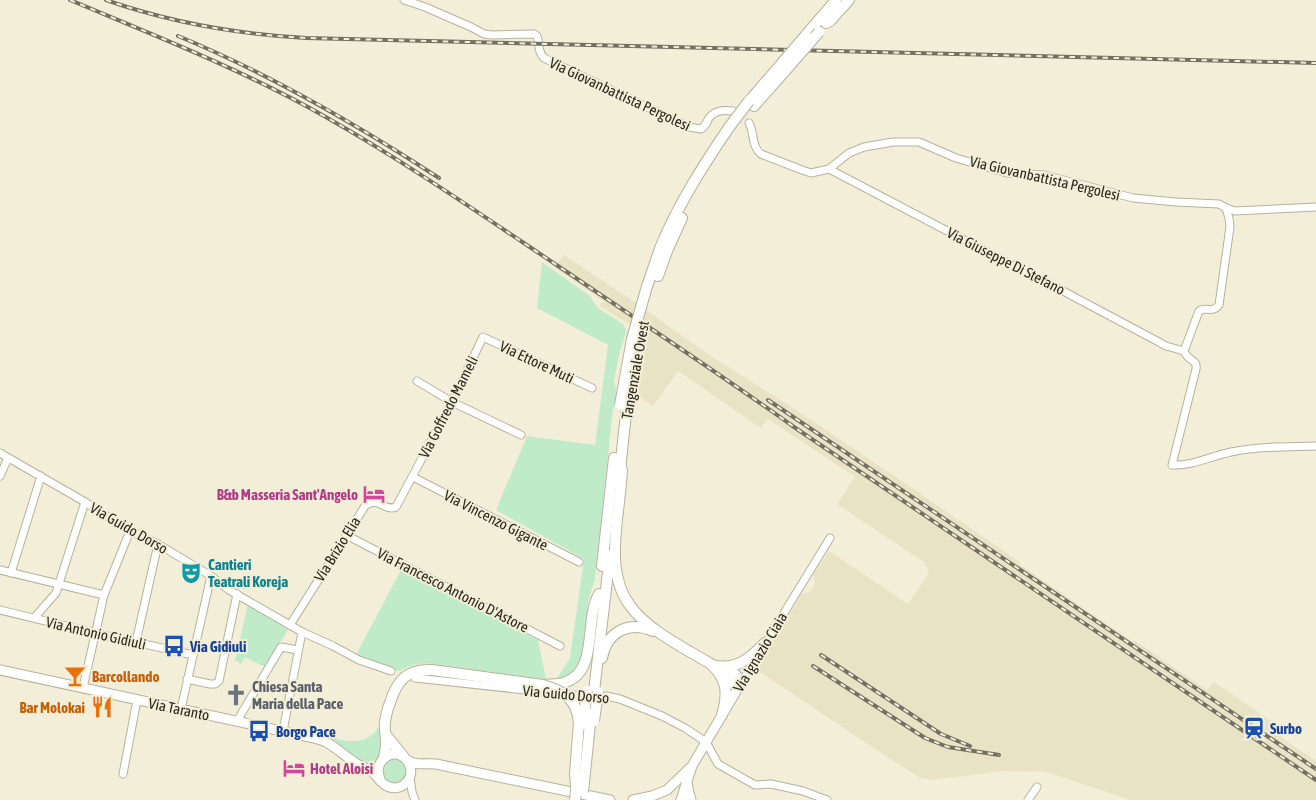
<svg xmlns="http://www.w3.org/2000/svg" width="1316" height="800" font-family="'Asap Condensed',sans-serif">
<rect width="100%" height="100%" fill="#f3eed7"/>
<polygon fill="#e9e3c5" points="564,255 636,303 711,356 793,408 893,475 1020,562 1019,564 1133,642 1134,640 1207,690 1214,682 1280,727 1281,737 1316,761 1316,800 1130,800 1047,772 1003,771 931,780 926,779 920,778 860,739 760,672 757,667 760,662 802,594 810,592 815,584 813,575 829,551 908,604 929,573 924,562 837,504 855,477 768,419 761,428 678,371 653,406 634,393 639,358 645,334 600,306 603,301 554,267"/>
<g fill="#c0ebc8">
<path d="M542 262 590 296 598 308 623 324 625 328 626 332 619 355 614 381 617 393 615 406 613 408 595 579C593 586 590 594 588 601 586 618 586 662 574 673 569 678 563 679 556 680L570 658 584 559 496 510 527 436 595 445 608 345 537 308Z"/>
<path d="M401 570 538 640 546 680 435 664C422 663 411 664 399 671L392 670 356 655Z"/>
<polygon points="248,604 289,628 265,667 245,657 241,664 235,660"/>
<path d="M380 725 382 741V753L377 759 369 763 357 759 324 736C346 741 367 748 380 725Z"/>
<path d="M394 759C403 760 405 765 407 773L403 781 393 785 384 780 382 767 386 762Z"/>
</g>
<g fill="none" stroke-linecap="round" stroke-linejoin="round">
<g stroke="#b7b29c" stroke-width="9">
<g id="minor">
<path d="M404 0 425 7 471 27 484 34 492 35 534 34 537 36C540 44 537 51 544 58L689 127 701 129C706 126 706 123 709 118 715 110 723 110 733 111"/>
<path d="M749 123C755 134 751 146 761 154L802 170 811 173 829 169 849 153 864 147 893 142H919L956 158 1007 173 1044 175 1133 198 1176 202 1219 204 1226 208 1235 211 1316 207"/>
<polyline points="829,169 1014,266 1048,283 1157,341 1166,346 1184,351"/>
<path d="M1226 208 1229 218 1230 227 1219 305C1212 314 1206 306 1199 311L1184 351C1185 353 1186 355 1188 357 1193 362 1197 361 1196 369L1172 465C1193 466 1211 456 1231 452 1259 446 1288 447 1316 446"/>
<polyline points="417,381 452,402 521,435"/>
<polyline points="0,453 85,502 130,531 158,544 211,576 229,590 302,632 333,646 359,660 391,671"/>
<polyline points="0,476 8,458"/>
<polyline points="413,477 579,562"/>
<polyline points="346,535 560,646"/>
<polyline points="0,570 104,595"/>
<polyline points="11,573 41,476"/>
<polyline points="0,610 95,633 193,655"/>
<polyline points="34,618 56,593 85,502"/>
<path d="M290 625 365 506C379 495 383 512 396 507L452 402 483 337 592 388"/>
<polyline points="136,642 158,544"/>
<polyline points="415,678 571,695 606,696 620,699 662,716 685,728 706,742 718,764 755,785 771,784 803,791 827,800"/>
<polyline points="187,679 210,684 215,684 219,681 237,594"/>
<polyline points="741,683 830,538"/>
<polyline points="83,688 104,595 130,531"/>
<polyline points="181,709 211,576"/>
<polyline points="237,721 281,647 298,650"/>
<polyline points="283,731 302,632"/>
<polyline points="123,774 137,700"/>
<polyline points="410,778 412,792 415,800"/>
<polyline points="1028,800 1037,787"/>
</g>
</g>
<g stroke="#b7b29c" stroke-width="11">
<g id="major">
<path d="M0 670 300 735C308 737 318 738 326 742 337 748 346 757 357 764 361 766 366 768 371 771 377 775 380 783 387 786 401 793 416 778 409 764 400 744 371 757 380 779"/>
<path d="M407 760C416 766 425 763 436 764L610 800"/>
<polyline points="687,782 689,793 691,800"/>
<polyline points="633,800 652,796 667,790 690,768"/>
<polyline points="681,800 692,766 741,683"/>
</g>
</g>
<g stroke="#b7b29c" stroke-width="12">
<g id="highway">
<polyline points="826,23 830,21 849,0"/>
<polyline points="806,35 836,0"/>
<polyline points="751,99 777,69"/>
<polyline points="754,106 785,71"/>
<polyline points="658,276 667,251 682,218"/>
<path d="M647 286C652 273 656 259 661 246 679 203 704 164 730 126"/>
<path d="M620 464 622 470C621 486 619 503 617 519 614 549 611 581 631 607 648 630 686 649 711 664 728 680 728 694 722 715"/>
<polyline points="620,469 627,405"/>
<polyline points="602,566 614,458"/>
<path d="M602 658C607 631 629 621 653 631"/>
<path d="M712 665C736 671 749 659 765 643"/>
<path d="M721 675 733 683H741C738 675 731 671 724 667"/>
<polyline points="594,691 610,555"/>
<polyline points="386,735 403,756"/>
<path d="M384 758C385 753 386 748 386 742 386 736 384 729 385 722 386 716 387 709 390 703 397 680 407 669 432 670L543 685C550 684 559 685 566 682 599 670 584 619 599 594"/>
</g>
</g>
<use href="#minor" stroke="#fff" stroke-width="7"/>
<use href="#major" stroke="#fff" stroke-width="9"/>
<use href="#highway" stroke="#fff" stroke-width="10"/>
<g stroke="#737062" stroke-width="4">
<g id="rail">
<path d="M70 0C156 36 243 70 324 116 409 164 489 220 570 274 645 325 720 374 794 427L1316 780"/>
<path d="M106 0C172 23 236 34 306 38L1316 63"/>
<path d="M178 36C270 74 356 124 439 178"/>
<polyline points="768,400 1316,769"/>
<polyline points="821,655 941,734 970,746"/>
<polyline points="813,666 925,738 948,747 999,755"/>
</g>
</g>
<use href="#rail" stroke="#f3eed7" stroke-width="2" stroke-dasharray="5.5" stroke-linecap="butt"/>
<g stroke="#b7b29c" stroke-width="12" stroke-linecap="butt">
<g id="highway-bridge">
<polyline points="777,69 806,35"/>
<polyline points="785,71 819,32"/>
<polyline points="730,126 749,101"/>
<polyline points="620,405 632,339 647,286"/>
<path d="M543 685C564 691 576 698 579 722L575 774 576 785"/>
<polyline points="594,721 598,692"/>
<polyline points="583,724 587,691"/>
<polyline points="583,792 591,714"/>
<polyline points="575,800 577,779"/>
</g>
</g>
<use href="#highway-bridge" stroke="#fff" stroke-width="10"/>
</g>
<defs>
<g id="hotel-bare" transform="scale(1.725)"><path d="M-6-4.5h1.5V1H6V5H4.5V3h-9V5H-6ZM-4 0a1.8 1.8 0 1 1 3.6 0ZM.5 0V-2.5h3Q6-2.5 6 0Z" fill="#d1479c" stroke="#f3eed7" stroke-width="2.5" paint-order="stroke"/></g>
<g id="theatre-bare" transform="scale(1.725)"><path d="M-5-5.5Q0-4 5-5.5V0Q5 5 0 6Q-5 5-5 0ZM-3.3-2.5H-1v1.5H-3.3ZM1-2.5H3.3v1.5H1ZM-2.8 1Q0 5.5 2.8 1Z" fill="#0f9aa8" stroke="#f3eed7" stroke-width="2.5" paint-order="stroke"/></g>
<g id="bus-bare" transform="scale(1.725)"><path d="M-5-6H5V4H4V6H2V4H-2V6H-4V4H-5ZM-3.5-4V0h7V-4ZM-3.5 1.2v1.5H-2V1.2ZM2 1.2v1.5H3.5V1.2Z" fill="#1a4fb4" stroke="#f3eed7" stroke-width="2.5" paint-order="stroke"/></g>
<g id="bar-bare" transform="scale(1.725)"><path d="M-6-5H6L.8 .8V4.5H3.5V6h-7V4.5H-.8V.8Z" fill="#e8710a" stroke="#f3eed7" stroke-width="2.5" paint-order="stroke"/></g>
<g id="church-bare" transform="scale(1.725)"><path d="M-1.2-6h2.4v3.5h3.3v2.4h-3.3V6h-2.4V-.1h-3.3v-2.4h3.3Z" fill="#6b7280" stroke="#f3eed7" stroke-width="2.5" paint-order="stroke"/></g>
<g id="restaurant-bare" transform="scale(1.725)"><path d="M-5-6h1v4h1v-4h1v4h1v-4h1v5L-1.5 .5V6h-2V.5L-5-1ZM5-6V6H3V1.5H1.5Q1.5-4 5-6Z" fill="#e8710a" stroke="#f3eed7" stroke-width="2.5" paint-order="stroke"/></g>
<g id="station-bare" transform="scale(1.725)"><path d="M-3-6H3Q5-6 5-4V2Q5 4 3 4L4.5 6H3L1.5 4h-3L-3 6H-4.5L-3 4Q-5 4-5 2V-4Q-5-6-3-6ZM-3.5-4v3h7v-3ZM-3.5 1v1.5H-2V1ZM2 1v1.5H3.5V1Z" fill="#1a4fb4" stroke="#f3eed7" stroke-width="2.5" paint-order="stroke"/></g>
</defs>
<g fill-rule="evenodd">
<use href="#hotel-bare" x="374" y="494"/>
<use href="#theatre-bare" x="191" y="573"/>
<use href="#bus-bare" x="174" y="646"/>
<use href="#bar-bare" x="75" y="676"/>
<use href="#church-bare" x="236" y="695"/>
<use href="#restaurant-bare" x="102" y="707"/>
<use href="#station-bare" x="1254" y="728"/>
<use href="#bus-bare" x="259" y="731"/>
<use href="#hotel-bare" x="294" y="768"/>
</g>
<g text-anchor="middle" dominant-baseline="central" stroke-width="4" stroke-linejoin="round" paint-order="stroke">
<g font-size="15" fill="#2a281f" stroke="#f3eed7">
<text transform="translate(620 94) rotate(25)">Via Giovanbattista Pergolesi</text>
<text transform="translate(1045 178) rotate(13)">Via Giovanbattista Pergolesi</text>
<text transform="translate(1006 261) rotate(27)">Via Giuseppe Di Stefano</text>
<text transform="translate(537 362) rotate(25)">Via Ettore Muti</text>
<text transform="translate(635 370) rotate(-80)">Tangenziale Ovest</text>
<text transform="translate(448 407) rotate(-63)">Via Goffredo Mameli</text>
<text transform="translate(496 520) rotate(27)">Via Vincenzo Gigante</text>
<text transform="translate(129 528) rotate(30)">Via Guido Dorso</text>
<text transform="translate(337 549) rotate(-58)">Via Brizio Elia</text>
<text transform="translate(453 590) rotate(27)">Via Francesco Antonio D'Astore</text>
<text transform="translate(96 633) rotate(13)">Via Antonio Gidiuli</text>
<text transform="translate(760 652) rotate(-59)">Via Ignazio Ciaia</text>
<text transform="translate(566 694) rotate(5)">Via Guido Dorso</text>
<text transform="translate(179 709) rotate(12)">Via Taranto</text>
</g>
<g font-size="15" font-weight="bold" fill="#b23c85" stroke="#f3eed7" text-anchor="end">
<text x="358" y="494">B&amp;b Masseria Sant'Angelo</text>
<text x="310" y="768" text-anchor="start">Hotel Aloisi</text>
</g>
<g font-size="15" font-weight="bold" fill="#0d838f" stroke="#f3eed7" text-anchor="start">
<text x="208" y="564">Cantieri<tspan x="208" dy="17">Teatrali Koreja</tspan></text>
</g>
<g font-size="15" font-weight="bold" fill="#164399" stroke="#f3eed7" text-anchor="start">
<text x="190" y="646">Via Gidiuli</text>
<text x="1270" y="728">Surbo</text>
<text x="276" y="731">Borgo Pace</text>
</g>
<g font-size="15" font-weight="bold" fill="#c56008" stroke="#f3eed7" text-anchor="start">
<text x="92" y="676">Barcollando</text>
<text x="85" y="707" text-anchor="end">Bar Molokai</text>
</g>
<g font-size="15" font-weight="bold" fill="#5b616d" stroke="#f3eed7" text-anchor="start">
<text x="252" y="686">Chiesa Santa<tspan x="252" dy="17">Maria della Pace</tspan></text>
</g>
</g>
</svg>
